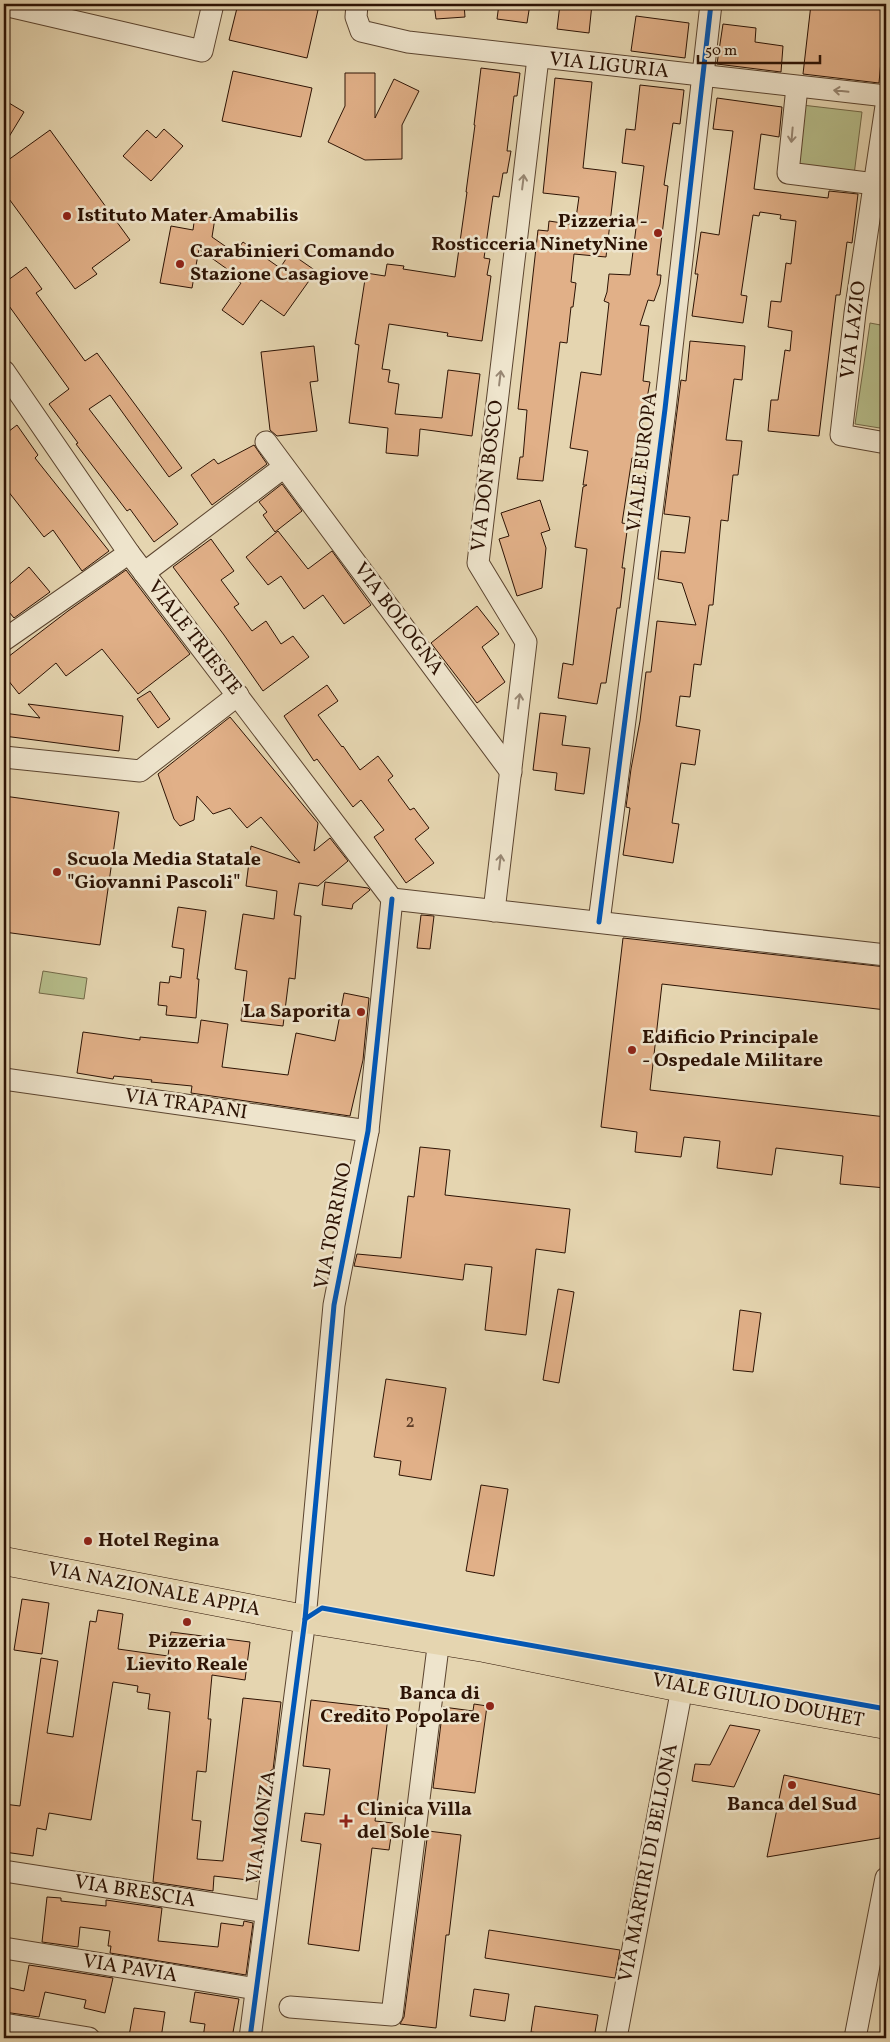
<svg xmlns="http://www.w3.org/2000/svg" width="890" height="2042" font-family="Vollkorn,serif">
<rect width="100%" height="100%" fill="#e5d5b0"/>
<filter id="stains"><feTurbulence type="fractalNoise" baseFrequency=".004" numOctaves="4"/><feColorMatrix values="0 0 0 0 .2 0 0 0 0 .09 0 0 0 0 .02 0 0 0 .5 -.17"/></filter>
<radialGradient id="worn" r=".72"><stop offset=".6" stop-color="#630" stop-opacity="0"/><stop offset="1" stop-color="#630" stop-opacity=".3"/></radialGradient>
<g fill="#b6bd8a" stroke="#726847">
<polygon points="802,105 862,112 854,175 794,168"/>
<polygon points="870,323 886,326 886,429 855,424"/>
<polygon points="43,971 87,978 84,999 39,993"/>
</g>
<g fill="#e1b088" stroke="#2d1304">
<polygon points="238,4 291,4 318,10 307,58 229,40"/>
<polygon points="434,4 464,4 465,17 436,19"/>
<polygon points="499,4 530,4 527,23 497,19"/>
<polygon points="560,4 592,4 589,33 557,29"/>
<polygon points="811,4 886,5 879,83 803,74"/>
<polygon points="636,16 689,23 685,58 631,51"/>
<polygon points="723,24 756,28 755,42 783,46 781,72 717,64"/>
<polygon points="481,68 520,73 517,96 514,96 507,151 511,151 507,173 503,173 499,197 493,196 484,258 490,259 487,275 491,276 482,341 447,336 448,333 389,324 382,369 390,370 388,382 399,384 395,414 442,418 448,370 480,374 472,436 420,429 418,456 386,453 388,428 349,423 359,345 355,344 366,273 385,276 387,264 404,266 403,269 455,277 467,192 466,192 475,125 474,125"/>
<polygon points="233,71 312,88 301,137 222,121"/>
<polygon points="345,73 375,73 375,118 394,79 419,91 402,125 402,159 365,160 328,142 345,106"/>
<polygon points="555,78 592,82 583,168 616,172 606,257 574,254 571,282 576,283 573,307 571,307 567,343 560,342 543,481 517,479 520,457 523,457 527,410 518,409 538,230 548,231 549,221 575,225 579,197 543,193"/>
<polygon points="640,85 684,90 680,124 673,123 664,185 668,186 657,275 661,275 660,284 654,301 648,300 640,325 649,326 643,381 650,382 636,458 632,458 622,523 628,524 622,568 625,568 620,608 617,608 606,683 601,683 597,704 558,698 563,663 573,665 587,549 575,547 583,487 587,485 583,485 588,451 570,448 581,372 601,375 609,303 604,301 607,292 609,274 630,275 644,166 622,163 626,129 635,130"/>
<polygon points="717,98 782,107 779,137 761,134 754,189 828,198 829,191 858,194 852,243 847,242 840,295 836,295 819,436 768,431 771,400 778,400 785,350 790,351 792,331 768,327 771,301 781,302 786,263 791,264 796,221 780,219 781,215 760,212 759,216 753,215 741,295 747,296 743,323 692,316 698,274 695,274 701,232 719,235 733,131 713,129"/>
<polygon points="4,100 24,112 4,145"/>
<polygon points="164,129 183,146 151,181 123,156 147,130 156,138"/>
<polygon points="50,130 130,240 92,268 97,274 75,289 4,192 4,163"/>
<polygon points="195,215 215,218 212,237 235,253 243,242 280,268 290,253 316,271 284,316 261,300 243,325 222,310 241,283 225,272 227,269 199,249 192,288 160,283 171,226 193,230"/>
<polygon points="26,267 42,289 36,293 85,361 97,353 182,468 169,477 110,395 89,409 178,524 154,542 130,509 127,511 76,444 78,443 49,404 69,389 4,299 4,283"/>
<polygon points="690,341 745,346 742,380 734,379 726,440 742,441 738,475 733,475 728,521 721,520 713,605 709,605 701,665 694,664 690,697 680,696 676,726 700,730 695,765 681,763 672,823 679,824 673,863 623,855 630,808 626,807 631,769 640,721 646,672 651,672 657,621 696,625 682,583 658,579 661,551 685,553 690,517 664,514 681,380 686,381"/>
<polygon points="314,346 318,381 310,382 317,431 277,436 270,430 261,352"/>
<polygon points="17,425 38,455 35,458 109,551 82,571 53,530 44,537 4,486 4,435"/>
<polygon points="254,445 267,464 212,505 191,475 214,459 218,464"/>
<polygon points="282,484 302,511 275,532 263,515 267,512 259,502"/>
<polygon points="540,500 550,530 541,533 546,548 542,588 517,596 499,539 509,536 501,513"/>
<polygon points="278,531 308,569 332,551 371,605 344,624 323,595 304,609 281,576 268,585 246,557"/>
<polygon points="211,539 234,571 221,580 239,604 234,607 252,631 266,621 281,644 293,636 309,657 263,691 224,635 173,567"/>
<polygon points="29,567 50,592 14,618 4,606 4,589"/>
<polygon points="126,570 190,654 138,694 102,649 66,676 56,663 19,694 4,675 4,660 68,611"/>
<polygon points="477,606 499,634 482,647 505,682 477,703 431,643"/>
<polygon points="327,685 338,701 318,715 342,747 343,746 360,770 378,756 393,776 388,780 410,810 414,808 429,828 415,839 434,863 406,883 374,837 384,830 361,800 353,807 317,759 314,761 284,716"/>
<polygon points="150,691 170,719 158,728 137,699"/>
<polygon points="28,704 123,716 119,751 4,736 4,713 40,718"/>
<polygon points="540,713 566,716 562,745 590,748 584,794 555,790 557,773 533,770"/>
<polygon points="230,717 318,823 314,851 330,838 348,861 318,886 299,883 294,915 301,916 295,979 289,978 283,1026 241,1021 247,971 235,969 243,914 274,919 277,891 246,886 251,846 300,863 261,817 247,828 230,808 213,814 197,796 194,820 180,826 174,819 158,774"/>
<polygon points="4,796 119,812 100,945 4,932"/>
<polygon points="325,882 368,888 370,890 353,904 352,909 322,905"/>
<polygon points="178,907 206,911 197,979 199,979 196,1018 166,1015 167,1006 158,1005 160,982 169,983 170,976 181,978 184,949 172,947"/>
<polygon points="421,915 434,916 430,949 417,948"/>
<polygon points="623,938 886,967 886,1010 662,984 650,1090 886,1117 886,1188 840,1184 843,1156 776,1148 772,1175 717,1168 720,1141 684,1137 681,1157 635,1152 637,1132 601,1127"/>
<polygon points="344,993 369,998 363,1060 350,1116 191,1093 192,1086 151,1082 152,1080 114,1076 113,1079 77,1073 83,1032 140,1040 140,1037 198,1043 201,1020 228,1024 222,1067 288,1075 296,1033 335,1041"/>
<polygon points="420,1147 450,1150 445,1195 570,1209 565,1253 536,1249 526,1335 485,1330 492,1267 465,1264 463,1280 354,1266 357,1254 401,1258 408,1196 414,1197"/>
<polygon points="558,1289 574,1292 559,1383 543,1380"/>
<polygon points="740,1310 761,1313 753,1372 733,1370"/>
<polygon points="386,1379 446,1388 431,1480 399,1475 401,1461 374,1457"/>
<polygon points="481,1485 508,1489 494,1576 466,1571"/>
<polygon points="22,1599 49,1603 42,1654 14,1650"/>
<polygon points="98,1610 123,1614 118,1649 168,1656 171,1632 250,1642 245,1680 212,1675 208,1719 211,1719 206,1772 197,1771 192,1820 201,1821 197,1859 223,1861 243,1698 281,1702 273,1770 271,1770 257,1881 214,1876 213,1891 153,1882 170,1712 148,1709 150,1694 137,1692 138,1686 113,1682 91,1820 49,1813 46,1830 37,1828 33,1856 4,1852 4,1804 20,1806 41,1658 58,1661 47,1733 73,1737 90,1621 96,1622"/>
<polygon points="311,1700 389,1709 375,1821 393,1823 389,1850 372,1848 359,1951 308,1944 321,1844 301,1841 305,1813 324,1815 330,1769 303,1766"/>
<polygon points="474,1704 487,1706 475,1793 433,1788 443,1707 473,1711"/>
<polygon points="730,1725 760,1730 734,1787 692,1781 695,1764 710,1765"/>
<polygon points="784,1775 886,1796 880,1838 767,1857"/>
<polygon points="428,1831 461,1835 449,1935 446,1935 436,2028 400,2024 404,2017"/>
<polygon points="47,1897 61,1898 61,1901 106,1906 106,1900 162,1908 158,1941 218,1947 221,1923 243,1926 244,1921 253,1923 246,1975 110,1953 111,1946 108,1946 110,1931 80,1927 78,1947 42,1942"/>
<polygon points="489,1930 620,1950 615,1978 485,1958"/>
<polygon points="29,1965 113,1978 105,2013 84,2008 86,2000 45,1992 39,2017 4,2012 6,1987 24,1991"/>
<polygon points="474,1989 509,1994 505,2021 470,2016"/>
<polygon points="195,1992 239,1999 232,2038 203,2038 205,2024 190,2022"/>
<polygon points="535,2006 598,2015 594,2038 575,2038 531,2032"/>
<polygon points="134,2008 165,2012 161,2038 129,2036"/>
</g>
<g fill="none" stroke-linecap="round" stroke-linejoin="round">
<g stroke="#5b442f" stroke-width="23">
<g id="minor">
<polyline points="357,4 356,17 361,31 408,42 886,96"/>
<polyline points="4,5 202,51 213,4"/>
<polyline points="797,87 788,173 875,184"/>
<polyline points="886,106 855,313 841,435 886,443"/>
<polyline points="4,371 129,553 392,899"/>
<polyline points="266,442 511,772"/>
<polyline points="144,573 284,467"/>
<polyline points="4,640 129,553"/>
<polyline points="4,757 140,771 238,695"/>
<polyline points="392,899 886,955"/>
<polyline points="494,911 526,642 478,563 538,58"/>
<polyline points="599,922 665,409 711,4"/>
<polyline points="4,1079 368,1131"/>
<polyline points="4,1871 266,1912"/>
<polyline points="4,1948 256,1989"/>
<polyline points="290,2007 392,2015 439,1639"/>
<polyline points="4,2024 89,2038"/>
<polyline points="250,2038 305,1619 334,1305 368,1131 392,899"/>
<polyline points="616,2038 682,1688"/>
<polyline points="855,2038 886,1878"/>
</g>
</g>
<g stroke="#2d1304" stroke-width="29">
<polyline id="major" points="4,1561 305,1619 484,1648 682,1688 886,1725"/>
</g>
<use href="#minor" stroke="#eee4cc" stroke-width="21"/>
<use href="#major" stroke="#e5d5b0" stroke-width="28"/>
<g stroke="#eee4cc" stroke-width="8">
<g id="cycleway">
<polyline points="599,922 665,409 711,4"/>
<polyline points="305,1619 322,1608 886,1709"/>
<polyline points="250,2038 305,1619 334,1305 368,1131 392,899"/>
</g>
</g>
<use href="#cycleway" stroke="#0057b8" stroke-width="5"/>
</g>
<defs><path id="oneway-shaft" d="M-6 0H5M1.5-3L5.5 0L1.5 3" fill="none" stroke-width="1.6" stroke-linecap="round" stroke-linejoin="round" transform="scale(1.25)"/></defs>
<g stroke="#978672">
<use href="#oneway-shaft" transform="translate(841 91) rotate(-174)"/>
<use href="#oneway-shaft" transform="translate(792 135) rotate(95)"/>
<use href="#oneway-shaft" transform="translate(523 182) rotate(-83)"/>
<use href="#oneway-shaft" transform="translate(500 378) rotate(-83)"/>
<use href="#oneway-shaft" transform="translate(519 701) rotate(-83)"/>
<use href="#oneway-shaft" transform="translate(500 862) rotate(-83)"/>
</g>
<g fill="#8f2418" stroke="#eee4cc" stroke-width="2">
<circle cx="67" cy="216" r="5"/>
<circle cx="658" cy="233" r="5"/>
<circle cx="180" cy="264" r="5"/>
<circle cx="57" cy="872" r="5"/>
<circle cx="361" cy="1012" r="5"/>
<circle cx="632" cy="1050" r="5"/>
<circle cx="88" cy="1541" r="5"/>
<circle cx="187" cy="1622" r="5"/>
<circle cx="490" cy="1706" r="5"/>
<circle cx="792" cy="1785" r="5"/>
<path d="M343.5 1813.5h5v5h5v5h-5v5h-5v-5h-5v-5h5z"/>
</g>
<g text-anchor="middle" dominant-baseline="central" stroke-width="5" stroke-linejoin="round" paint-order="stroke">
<g font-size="18" fill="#5a3a25">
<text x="410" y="1422">2</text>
</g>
<g font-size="20" fill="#2d1304" stroke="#eee4cc">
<text transform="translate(609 66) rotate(6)">VIA LIGURIA</text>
<text transform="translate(854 330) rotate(-83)">VIA LAZIO</text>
<text transform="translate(643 462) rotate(-83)">VIALE EUROPA</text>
<text transform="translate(488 476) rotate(-83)">VIA DON BOSCO</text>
<text transform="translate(398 619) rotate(53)">VIA BOLOGNA</text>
<text transform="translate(194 638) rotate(52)">VIALE TRIESTE</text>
<text transform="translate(186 1105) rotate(8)">VIA TRAPANI</text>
<text transform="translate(334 1226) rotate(-79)">VIA TORRINO</text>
<text transform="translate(154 1590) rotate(11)">VIA NAZIONALE APPIA</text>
<text transform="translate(758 1701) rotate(11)">VIALE GIULIO DOUHET</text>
<text transform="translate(262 1827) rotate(-82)">VIA MONZA</text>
<text transform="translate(649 1863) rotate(-79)">VIA MARTIRI DI BELLONA</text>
<text transform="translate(135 1892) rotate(9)">VIA BRESCIA</text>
<text transform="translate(130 1969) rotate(9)">VIA PAVIA</text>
</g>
<g font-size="20" font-weight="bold" fill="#2d1304" stroke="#eee4cc" text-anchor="start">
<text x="77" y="216">Istituto Mater Amabilis</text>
<text x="648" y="222" text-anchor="end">Pizzeria -<tspan x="648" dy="23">Rosticceria NinetyNine</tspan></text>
<text x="190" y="252">Carabinieri Comando<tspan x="190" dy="23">Stazione Casagiove</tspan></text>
<text x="67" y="860">Scuola Media Statale<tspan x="67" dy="23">"Giovanni Pascoli"</tspan></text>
<text x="351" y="1012" text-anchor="end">La Saporita</text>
<text x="642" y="1038">Edificio Principale<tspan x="642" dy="23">- Ospedale Militare</tspan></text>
<text x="98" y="1541">Hotel Regina</text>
<text x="187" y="1642" text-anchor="middle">Pizzeria<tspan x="187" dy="23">Lievito Reale</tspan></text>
<text x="480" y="1694" text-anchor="end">Banca di<tspan x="480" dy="23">Credito Popolare</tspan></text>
<text x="792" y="1805" text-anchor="middle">Banca del Sud</text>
<text x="357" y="1810">Clinica Villa<tspan x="357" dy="23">del Sole</tspan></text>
</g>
</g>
<rect width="890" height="2042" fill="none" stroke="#e5d5b0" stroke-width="20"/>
<rect x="5" y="5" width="880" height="2032" fill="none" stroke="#2d1304" stroke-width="2.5"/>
<rect x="10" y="10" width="870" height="2022" fill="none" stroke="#2d1304"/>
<path d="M698 55v8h122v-8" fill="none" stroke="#2d1304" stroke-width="2.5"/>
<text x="705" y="55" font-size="15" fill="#2d1304" stroke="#eee4cc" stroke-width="4" paint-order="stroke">50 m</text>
<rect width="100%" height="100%" filter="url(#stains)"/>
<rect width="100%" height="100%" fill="url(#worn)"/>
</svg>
